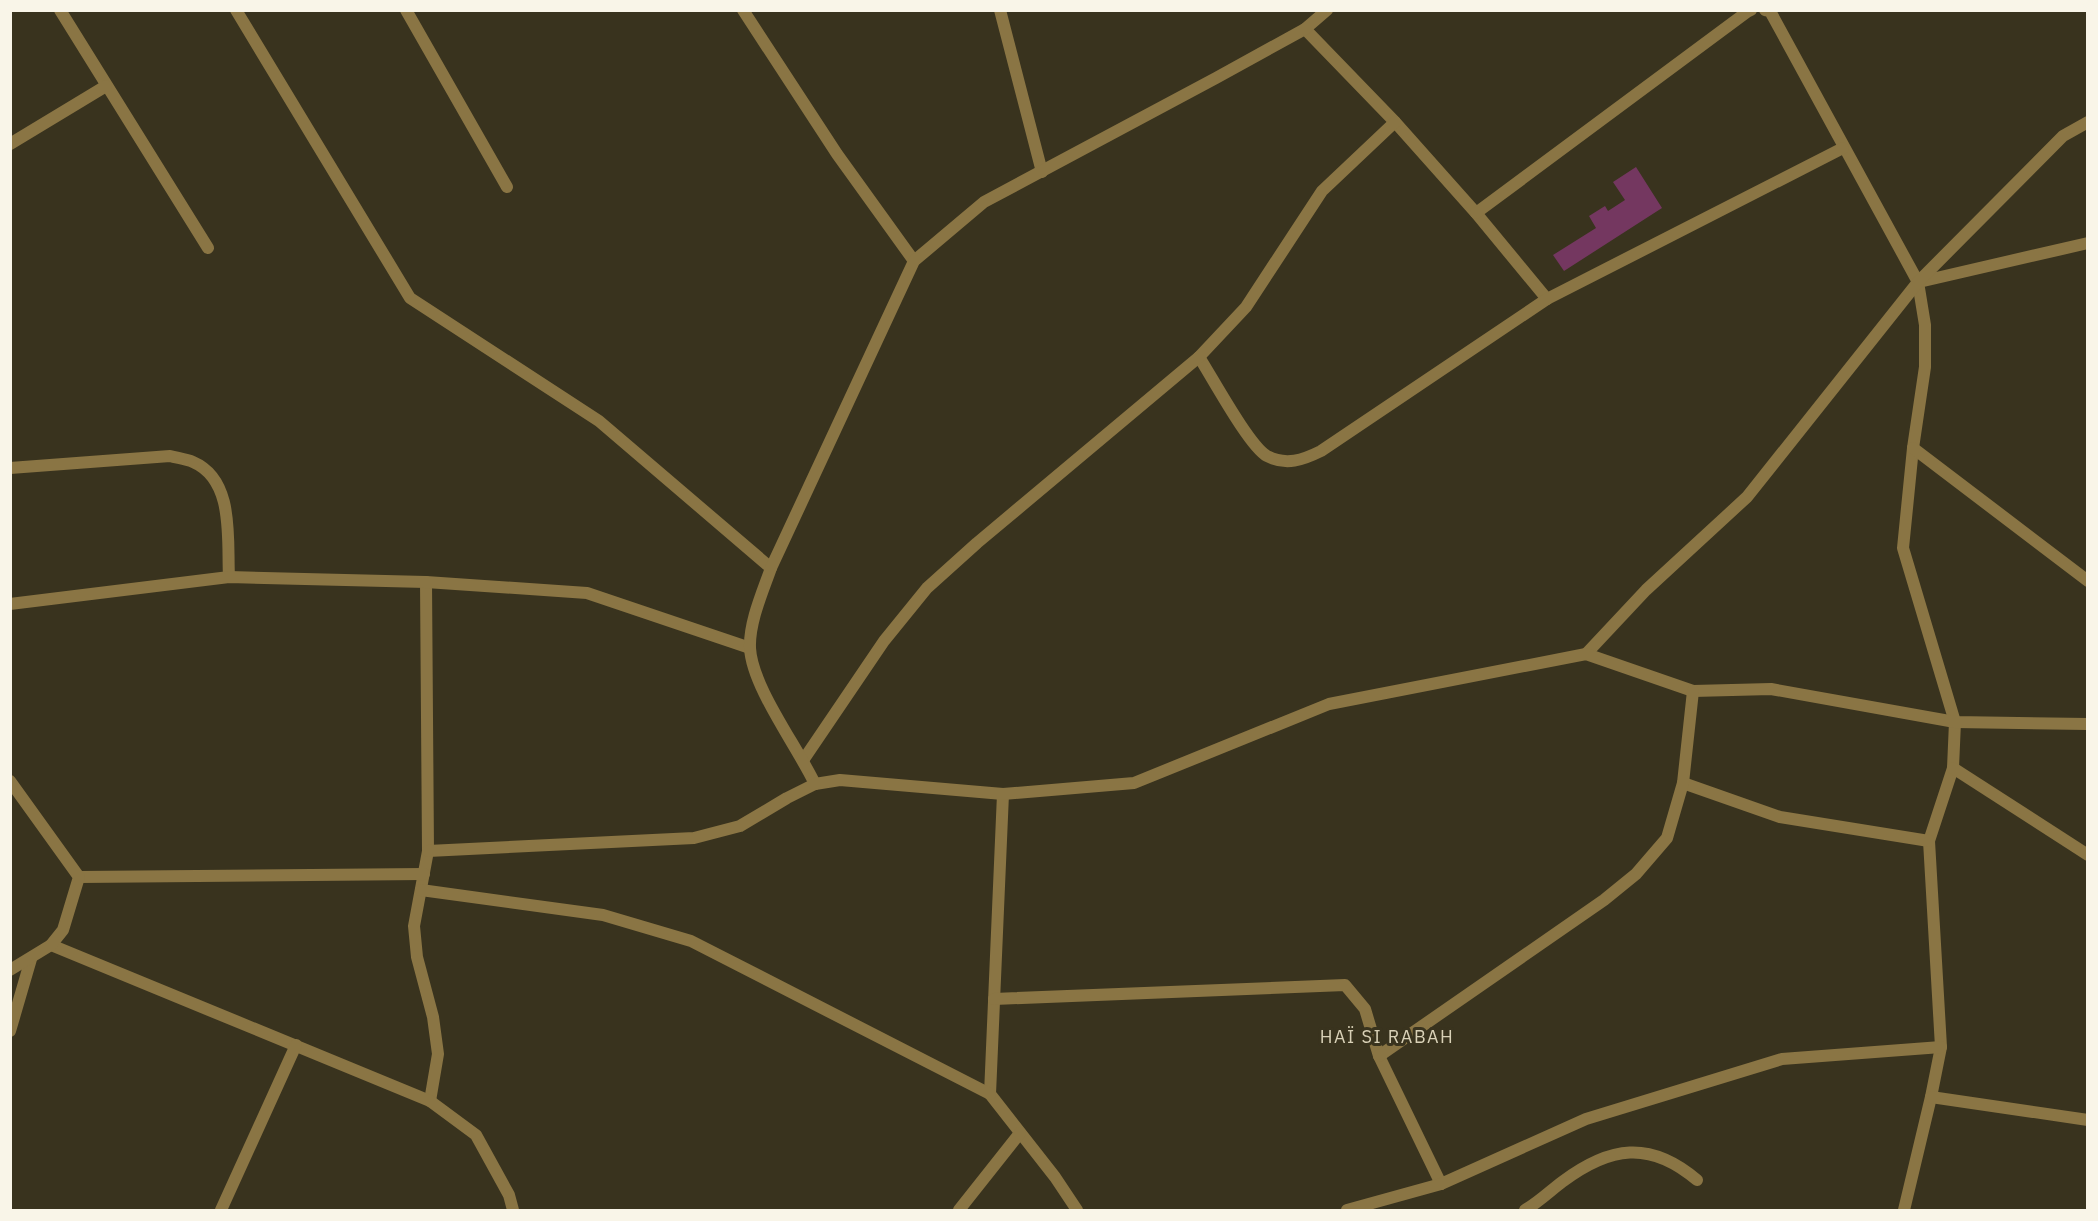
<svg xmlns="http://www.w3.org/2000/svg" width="2098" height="1221" font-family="'IBM Plex Sans',sans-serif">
<rect width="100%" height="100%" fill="#39331e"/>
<polygon fill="#743760" points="1636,167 1662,208 1564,271 1553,255 1596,228 1589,216 1605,206 1608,211 1625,200 1613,182"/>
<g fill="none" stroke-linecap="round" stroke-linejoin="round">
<polyline stroke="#8a7544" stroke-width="12" points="1000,10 1042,172"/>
<g stroke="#8a7544" stroke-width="12">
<polyline points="60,10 208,248"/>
<polyline points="236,10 410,298 599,421 771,568"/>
<polyline points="406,10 507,187"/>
<polyline points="743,10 837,154 914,261"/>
<polyline points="1765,10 1770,11 1918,282 1925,325 1925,367 1913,448 1903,548 1955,722 1953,768 1929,841 1941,1047 1931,1097 1904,1210"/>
<polyline points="1305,29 1395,122 1476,213 1547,299"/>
<polyline points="10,144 106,86"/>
<polyline points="1476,213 1747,12 1751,10"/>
<polyline points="1919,282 2088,243"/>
<path d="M1199 357C1212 377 1249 446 1267 456 1286 466 1303 460 1321 451L1547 299 1843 148"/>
<polyline points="1913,448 2088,581"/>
<path d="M10 468 170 456C177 458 186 459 193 462 235 480 227 540 229 577"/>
<polyline points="426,582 428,851 414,926 417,957 433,1017 438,1054 430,1101"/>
<polyline points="10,604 229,577 426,582 587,593 750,648"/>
<polyline points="1586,654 1646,590 1747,497 1918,282 2063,136 2088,122"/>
<polyline points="804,759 884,641 927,588 977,543 1199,357 1246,307 1322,191 1395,122"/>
<polyline points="1953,768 2088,855"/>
<polyline points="1683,783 1780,817 1929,841"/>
<path d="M815 784C797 746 752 687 750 648 749 622 763 591 771 568L914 261 984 202 1216 78 1305 29 1327 10"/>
<polyline points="1003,794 990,1094 1055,1177 1077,1210"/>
<polyline points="428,851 694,838 740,826 787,798 815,784 840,780 1003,794 1134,783 1329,704 1586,654 1693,691 1771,689 1955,722 2088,724"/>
<polyline points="79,877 424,874"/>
<polyline points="421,890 603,915 691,941 990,1094"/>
<polyline points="51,945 430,1101 476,1135 509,1195 513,1210"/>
<polyline points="994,999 1345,985 1365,1009 1379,1056 1441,1184"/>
<polyline points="10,1031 31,959"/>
<polyline points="1379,1056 1604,900 1636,874 1667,838 1683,783 1693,691"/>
<polyline points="1931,1097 2088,1120"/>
<polyline points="221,1210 296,1045"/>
<polyline points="959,1210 1020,1133"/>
<polyline points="1347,1210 1441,1184 1586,1119 1782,1059 1941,1047"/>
<path d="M1525 1210C1539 1202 1550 1191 1562 1182 1610 1146 1650 1140 1697 1180"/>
</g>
<polyline stroke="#8a7544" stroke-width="12" points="10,781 79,877 63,930 51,945 10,970"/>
</g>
<g text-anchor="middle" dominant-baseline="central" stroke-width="6" stroke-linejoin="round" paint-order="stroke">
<g font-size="18" letter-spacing="1.5" fill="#d9d1b7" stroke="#39331e">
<text x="1387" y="1036">HAÏ SI RABAH</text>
</g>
</g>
<rect width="2098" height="1221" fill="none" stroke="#f9f5e8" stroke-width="24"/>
</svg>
